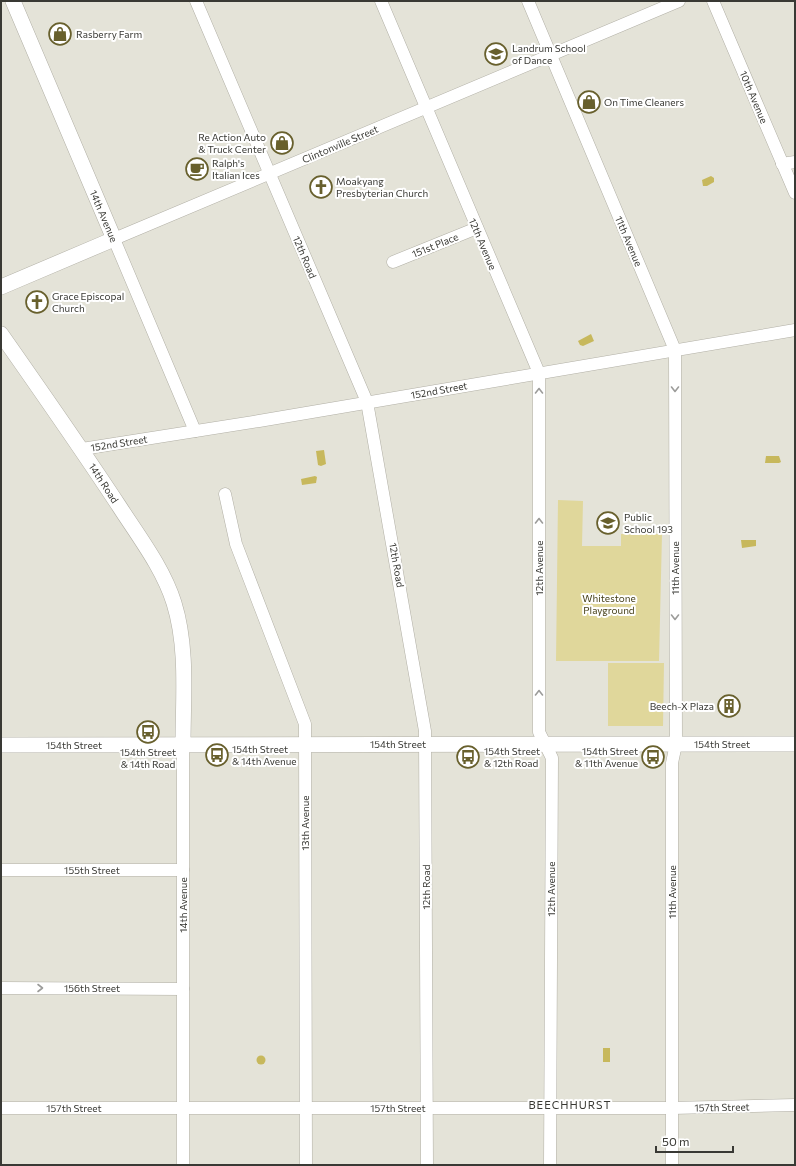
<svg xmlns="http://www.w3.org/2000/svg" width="796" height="1166" font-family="Commissioner,sans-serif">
<rect width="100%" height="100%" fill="#e4e3d8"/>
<g fill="#e0d79b">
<polygon points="558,500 583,501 582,546 621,546 621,534 662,534 659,661 556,661"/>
<polygon points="608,663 664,663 663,726 608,726"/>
</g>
<g fill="#c7b85c">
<polygon points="711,176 714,178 714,182 707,186 703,186 702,180"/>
<polygon points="591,334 594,341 583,346 580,345 578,341"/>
<polygon points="324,450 326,464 321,466 318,465 316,451"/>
<polygon points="766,456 779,456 781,462 779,463 765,463"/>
<polygon points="315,476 317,477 316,483 302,485 301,479"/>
<polygon points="741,540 756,540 756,546 742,548"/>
<rect x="603" y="1048" width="7" height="14"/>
<circle cx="261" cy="1060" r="4.5"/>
</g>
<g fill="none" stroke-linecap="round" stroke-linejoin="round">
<g stroke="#b1afa5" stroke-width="13">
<g id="minor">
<polyline points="196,1 367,402 425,731 427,1165"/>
<polyline points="381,1 539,373 539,732 552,758 550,1165"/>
<polyline points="528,1 675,350 676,744 672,763 672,1165"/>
<polyline points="713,1 795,193"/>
<polyline points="782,164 795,162"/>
<polyline points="393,262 477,228"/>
<polyline points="195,431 114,239 679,1"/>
<polyline points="82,449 259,421 795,330"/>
<polyline points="225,494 236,544 305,724 306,1165"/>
<polyline points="183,744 183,1165"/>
<polyline points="1,870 183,870"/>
<polyline points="1,988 183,989"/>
<polyline points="1,1108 672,1108 795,1105"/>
</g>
</g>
<g stroke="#b1afa5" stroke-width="16">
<g id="tertiary">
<polyline points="1,287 114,239 13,1"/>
<path d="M1 334C41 391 81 448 119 506 139 537 163 568 174 603 188 648 183 698 183 744"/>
<polyline points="1,745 795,744"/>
</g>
</g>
<use href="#minor" stroke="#fff" stroke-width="12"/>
<use href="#tertiary" stroke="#fff" stroke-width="15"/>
</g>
<defs><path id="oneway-chevron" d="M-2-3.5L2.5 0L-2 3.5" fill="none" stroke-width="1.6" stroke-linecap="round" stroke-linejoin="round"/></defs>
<g stroke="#9c9c9a">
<use href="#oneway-chevron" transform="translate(675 389) rotate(90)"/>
<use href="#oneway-chevron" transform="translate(539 391) rotate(-90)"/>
<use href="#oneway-chevron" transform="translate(539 521) rotate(-90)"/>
<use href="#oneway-chevron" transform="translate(675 617) rotate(90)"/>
<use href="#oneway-chevron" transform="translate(539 693) rotate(-90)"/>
<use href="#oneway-chevron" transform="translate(40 988)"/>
</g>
<defs>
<g id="shop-ring" transform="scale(1.15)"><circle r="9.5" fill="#fff" stroke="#68602d" stroke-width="1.5"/><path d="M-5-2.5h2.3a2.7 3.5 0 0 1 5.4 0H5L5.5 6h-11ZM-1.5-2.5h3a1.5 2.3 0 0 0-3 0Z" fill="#68602d"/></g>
<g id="school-ring" transform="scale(1.15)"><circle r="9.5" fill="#fff" stroke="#68602d" stroke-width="1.5"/><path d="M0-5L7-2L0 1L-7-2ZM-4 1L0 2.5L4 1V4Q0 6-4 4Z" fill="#68602d"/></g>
<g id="cafe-ring" transform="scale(1.15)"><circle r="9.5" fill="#fff" stroke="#68602d" stroke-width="1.5"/><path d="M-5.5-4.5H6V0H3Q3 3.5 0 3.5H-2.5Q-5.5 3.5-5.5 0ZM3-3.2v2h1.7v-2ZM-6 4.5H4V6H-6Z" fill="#68602d"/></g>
<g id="church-ring" transform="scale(1.15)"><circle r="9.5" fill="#fff" stroke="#68602d" stroke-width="1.5"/><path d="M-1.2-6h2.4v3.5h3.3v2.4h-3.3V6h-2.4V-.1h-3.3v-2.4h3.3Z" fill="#68602d"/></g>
<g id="building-ring" transform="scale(1.15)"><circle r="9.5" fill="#fff" stroke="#68602d" stroke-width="1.5"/><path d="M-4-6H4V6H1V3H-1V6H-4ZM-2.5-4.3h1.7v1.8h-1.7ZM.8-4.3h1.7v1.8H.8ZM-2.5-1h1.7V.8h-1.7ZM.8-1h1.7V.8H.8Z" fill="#68602d"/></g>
<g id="bus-ring" transform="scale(1.15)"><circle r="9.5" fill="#fff" stroke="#68602d" stroke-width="1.5"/><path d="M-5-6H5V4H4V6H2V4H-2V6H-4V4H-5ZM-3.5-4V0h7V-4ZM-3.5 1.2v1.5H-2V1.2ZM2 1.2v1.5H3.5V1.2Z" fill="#68602d"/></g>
</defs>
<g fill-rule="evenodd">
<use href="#shop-ring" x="60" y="34"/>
<use href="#school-ring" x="496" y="54"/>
<use href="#shop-ring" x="589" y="102"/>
<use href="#shop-ring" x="282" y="143"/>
<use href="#cafe-ring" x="197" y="169"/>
<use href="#church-ring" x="321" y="187"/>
<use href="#church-ring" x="37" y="302"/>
<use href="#school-ring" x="608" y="523"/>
<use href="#building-ring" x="729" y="706"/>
<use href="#bus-ring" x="148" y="732"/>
<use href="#bus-ring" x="217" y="755"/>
<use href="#bus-ring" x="468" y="757"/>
<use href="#bus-ring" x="653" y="757"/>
</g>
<g text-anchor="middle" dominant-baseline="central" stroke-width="4" stroke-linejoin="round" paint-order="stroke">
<g font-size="10" fill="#393934" stroke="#fff" text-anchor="start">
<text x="76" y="34">Rasberry Farm</text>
<text x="512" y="48">Landrum School<tspan x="512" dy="12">of Dance</tspan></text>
<text x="604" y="102">On Time Cleaners</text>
<text x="266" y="137" text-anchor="end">Re Action Auto<tspan x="266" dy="12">&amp; Truck Center</tspan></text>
<text x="212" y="163">Ralph's<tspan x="212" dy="12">Italian Ices</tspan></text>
<text x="336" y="181">Moakyang<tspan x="336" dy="12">Presbyterian Church</tspan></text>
<text x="52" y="296">Grace Episcopal<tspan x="52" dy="12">Church</tspan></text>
<text x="624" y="517">Public<tspan x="624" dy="12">School 193</tspan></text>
<text x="714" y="706" text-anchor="end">Beech-X Plaza</text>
<text x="232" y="749">154th Street<tspan x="232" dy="12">&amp; 14th Avenue</tspan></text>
<text x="484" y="751">154th Street<tspan x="484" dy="12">&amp; 12th Road</tspan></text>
<text x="638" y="751" text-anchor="end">154th Street<tspan x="638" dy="12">&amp; 11th Avenue</tspan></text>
<text x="148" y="752" text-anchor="middle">154th Street<tspan x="148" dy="12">&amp; 14th Road</tspan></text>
</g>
<g font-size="10" fill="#393934" stroke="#fff">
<text transform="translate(754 97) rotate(67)">10th Avenue</text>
<text transform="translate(340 144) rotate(-23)">Clintonville Street</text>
<text transform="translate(104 216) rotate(67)">14th Avenue</text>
<text transform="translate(629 241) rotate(67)">11th Avenue</text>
<text transform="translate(483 244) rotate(67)">12th Avenue</text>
<text transform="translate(435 245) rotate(-22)">151st Place</text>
<text transform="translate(305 257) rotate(67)">12th Road</text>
<text transform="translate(439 390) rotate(-10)">152nd Street</text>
<text transform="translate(119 443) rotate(-9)">152nd Street</text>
<text transform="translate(104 483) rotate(57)">14th Road</text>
<text transform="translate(397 565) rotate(80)">12th Road</text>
<text transform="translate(539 568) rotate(-90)">12th Avenue</text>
<text transform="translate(675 568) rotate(-90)">11th Avenue</text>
<text x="398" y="744">154th Street</text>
<text x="722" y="744">154th Street</text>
<text x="74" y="745">154th Street</text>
<text transform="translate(305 823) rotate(-90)">13th Avenue</text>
<text x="92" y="870">155th Street</text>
<text transform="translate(426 887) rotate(-90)">12th Road</text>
<text transform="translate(551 889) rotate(-90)">12th Avenue</text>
<text transform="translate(672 892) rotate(-90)">11th Avenue</text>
<text transform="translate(183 905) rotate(-90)">14th Avenue</text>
<text x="92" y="988">156th Street</text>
<text transform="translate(722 1107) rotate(-1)">157th Street</text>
<text x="74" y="1108">157th Street</text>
<text x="398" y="1108">157th Street</text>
</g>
<g font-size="10" fill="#443e17" stroke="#fff">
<text x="609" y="598">Whitestone<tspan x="609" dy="12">Playground</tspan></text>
</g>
<g font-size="11" letter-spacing="1" fill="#393934" stroke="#fff">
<text x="570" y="1104">BEECHHURST</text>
</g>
</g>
<rect width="796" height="1166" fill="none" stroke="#393934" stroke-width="4"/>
<path d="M656 1146v6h77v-6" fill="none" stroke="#393934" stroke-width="2"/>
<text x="662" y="1146" font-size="12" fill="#393934" stroke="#ffffff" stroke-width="3" paint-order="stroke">50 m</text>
</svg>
